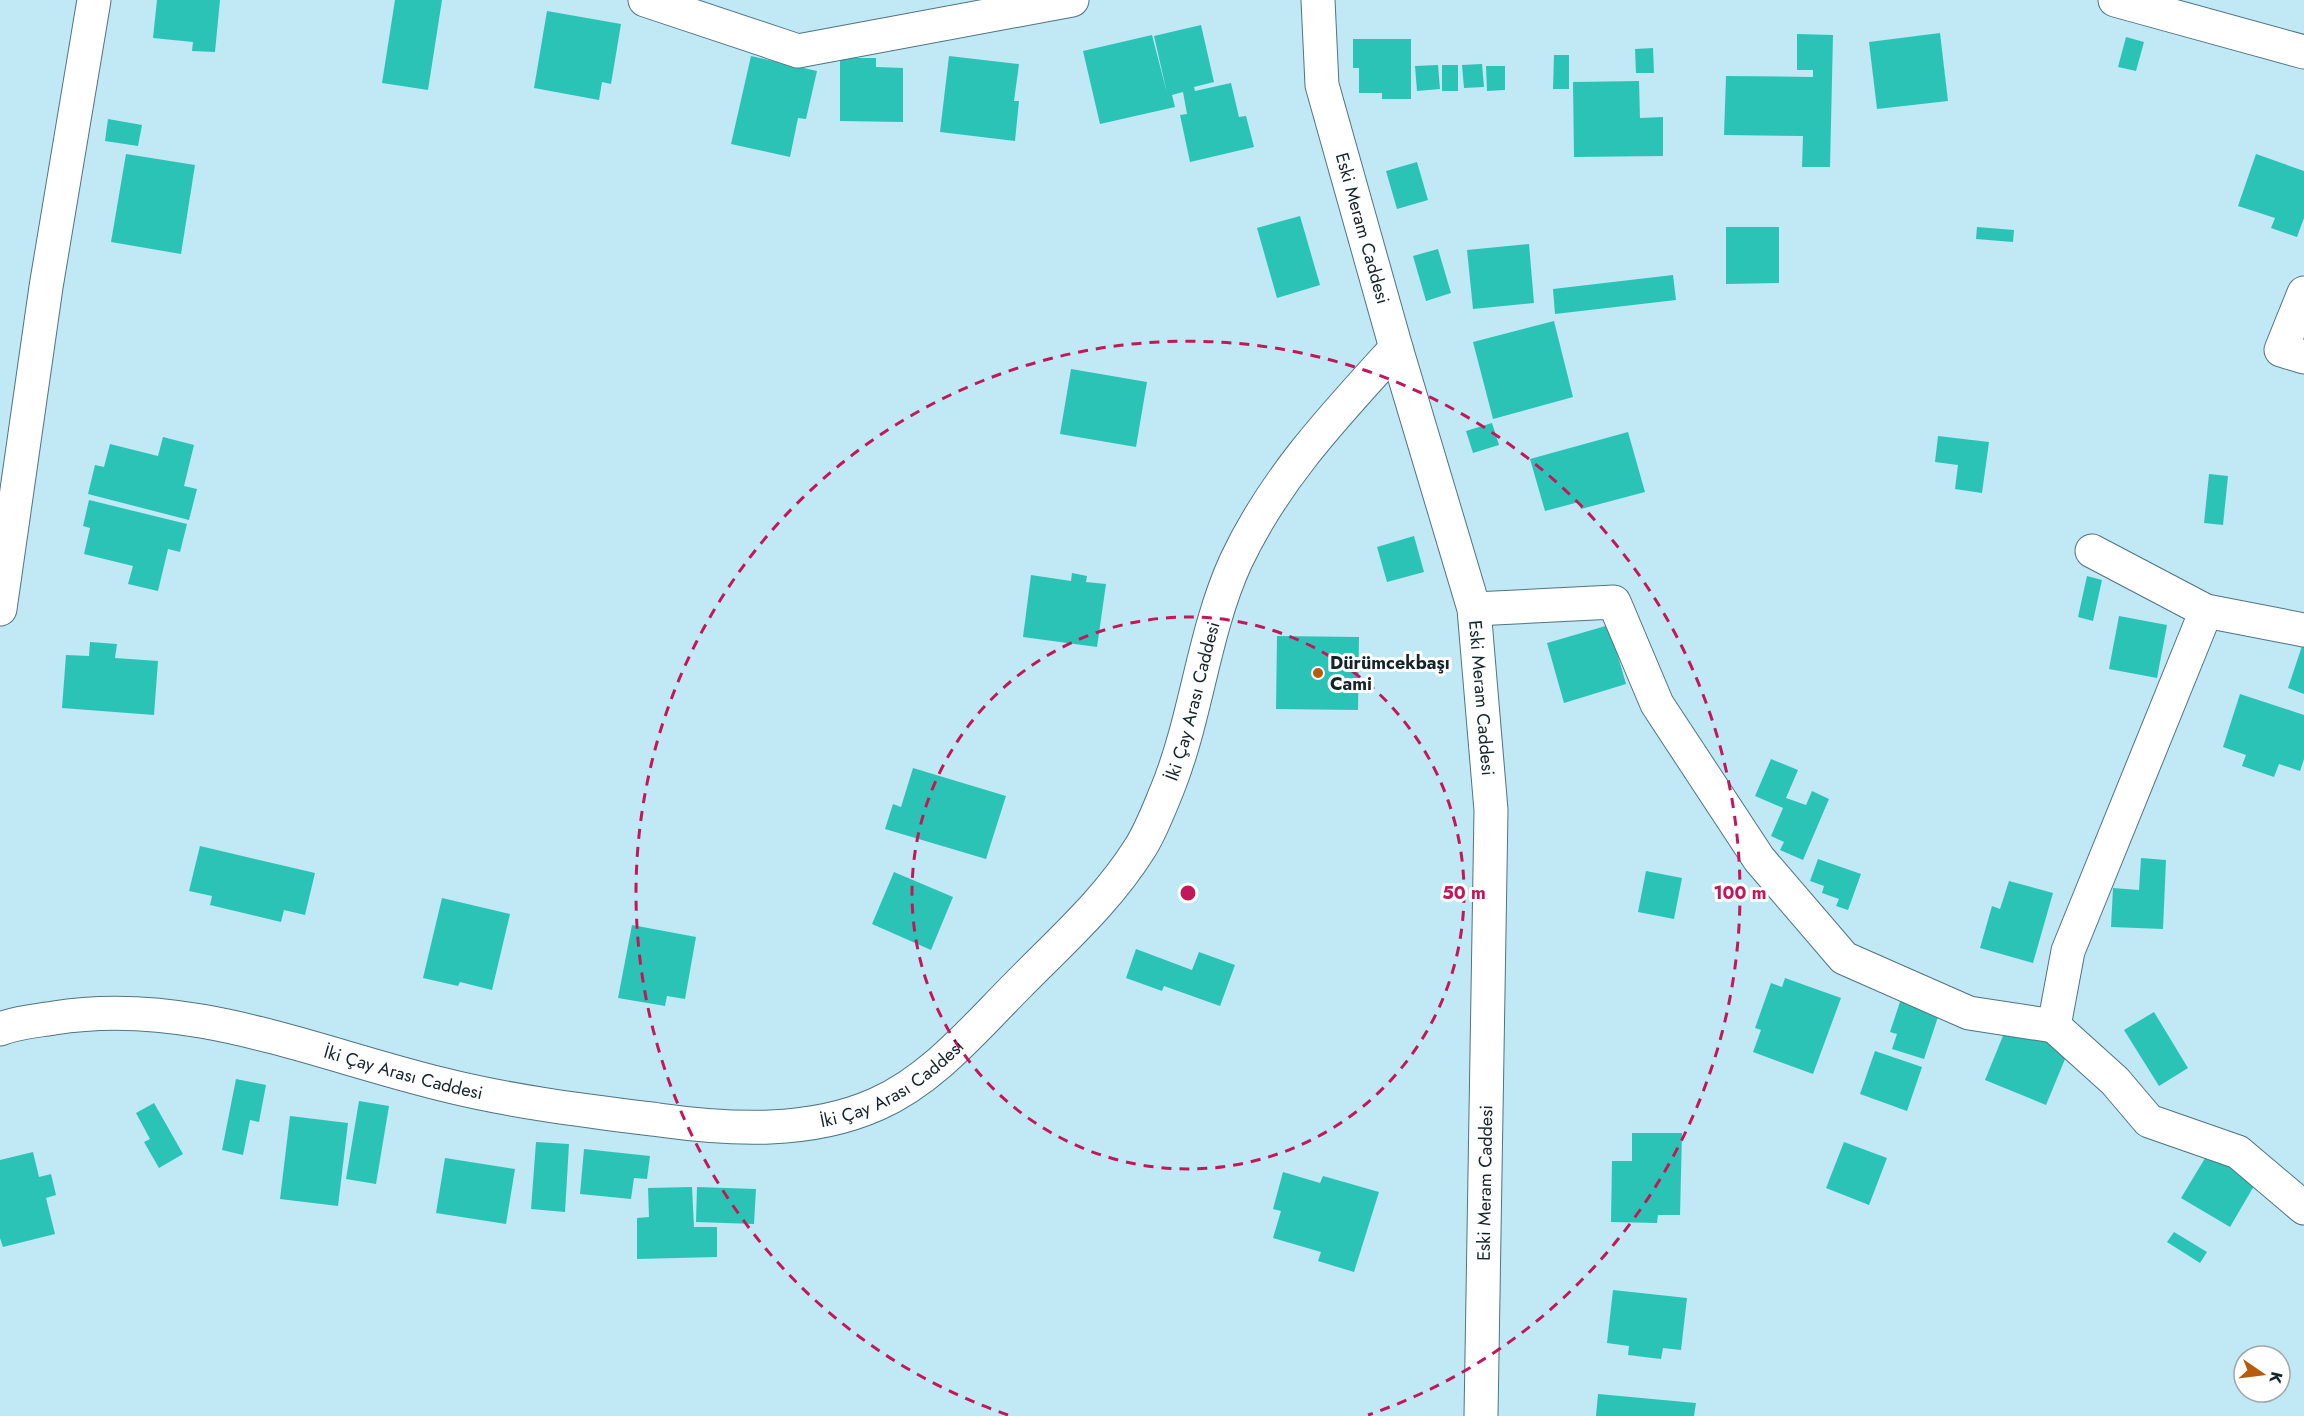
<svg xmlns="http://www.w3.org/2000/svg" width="2304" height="1416" font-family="Jost,sans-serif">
<rect width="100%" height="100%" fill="#c0e8f5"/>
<g fill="#2cc3b7">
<polygon points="157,0 220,0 215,52 192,51 193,42 153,38"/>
<polygon points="395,0 442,0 428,90 382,83"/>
<polygon points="547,11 621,24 611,84 602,82 599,100 534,88"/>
<polygon points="1201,25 1214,82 1194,87 1195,91 1231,83 1239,117 1246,116 1254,147 1190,162 1180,115 1187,114 1183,92 1172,95 1175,107 1100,124 1083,51 1152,35 1167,93 1154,36"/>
<polygon points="1940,33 1948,101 1877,109 1869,42"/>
<polygon points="1797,34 1833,35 1830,167 1802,167 1803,136 1724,135 1726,76 1813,77 1813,70 1797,70"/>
<polygon points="2126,37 2144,42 2136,71 2118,67"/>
<polygon points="1353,39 1411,39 1411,99 1382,99 1382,93 1359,93 1359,68 1353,68"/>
<polygon points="1653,48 1654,73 1636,73 1635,49"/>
<polygon points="1554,55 1569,55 1569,89 1553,89"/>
<polygon points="751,56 817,71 806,119 798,118 790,157 731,144"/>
<polygon points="949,56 1019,64 1014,101 1019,101 1015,141 940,132"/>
<polygon points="840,58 876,58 876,67 903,68 903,122 840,121"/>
<polygon points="1482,64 1484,87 1464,88 1462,65"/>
<polygon points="1438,65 1440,89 1417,91 1415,66"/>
<rect x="1442" y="65" width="16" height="26"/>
<polygon points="1486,66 1505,66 1505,90 1487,91"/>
<polygon points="1639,81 1640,118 1663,117 1663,156 1574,157 1573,82"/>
<polygon points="108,119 142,125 138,146 105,141"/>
<polygon points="126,154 195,165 181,254 111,242"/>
<polygon points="2256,154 2304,171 2304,218 2297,237 2271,228 2275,218 2238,206"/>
<polygon points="1417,162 1428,200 1397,209 1386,171"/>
<polygon points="1300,216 1320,285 1277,298 1257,228"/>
<polygon points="1726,227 1779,227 1779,283 1726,284"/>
<polygon points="1977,227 2014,230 2013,242 1976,239"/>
<polygon points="1529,244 1534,303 1473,309 1467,250"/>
<polygon points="1438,249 1451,293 1426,301 1413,256"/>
<polygon points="1673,275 1676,300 1555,314 1553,289"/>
<polygon points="1554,321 1573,397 1493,419 1473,342"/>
<polygon points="1071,369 1147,382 1136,447 1060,434"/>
<polygon points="1492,423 1499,445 1473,453 1466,431"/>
<polygon points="1628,432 1645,492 1581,509 1579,502 1545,511 1530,459"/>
<polygon points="1938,436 1989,442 1982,493 1955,489 1958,465 1935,462"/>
<polygon points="163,437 194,445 184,486 197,489 189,520 88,494 95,465 104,467 110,444 158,456"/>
<polygon points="2209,474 2228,476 2223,525 2204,523"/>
<polygon points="89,500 187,524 180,552 168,549 158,591 128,584 133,566 84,554 90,528 83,526"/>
<polygon points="1414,536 1424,572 1387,582 1377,547"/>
<polygon points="1072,573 1087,576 1086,582 1106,584 1097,647 1023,637 1031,575 1071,581"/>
<polygon points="2087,576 2102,580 2093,621 2078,617"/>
<polygon points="2119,616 2167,625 2157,678 2109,669"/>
<polygon points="1609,625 1626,684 1564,703 1547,643"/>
<polygon points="1277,636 1359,637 1358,710 1276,709"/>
<polygon points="2304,640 2304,694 2288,688"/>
<polygon points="90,642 117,644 115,658 158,661 154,715 62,708 66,655 89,656"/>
<polygon points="2240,694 2304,715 2304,759 2300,771 2279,764 2274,777 2242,766 2246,755 2223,747"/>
<polygon points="1771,759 1798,770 1786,798 1806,805 1812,791 1829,799 1803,860 1780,850 1784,842 1771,836 1783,808 1755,796"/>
<polygon points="913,768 1006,796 986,859 885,829 893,804 901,807"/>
<polygon points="200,846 315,873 305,915 284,910 281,922 210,905 212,896 189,891"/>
<polygon points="2141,858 2166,860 2163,929 2111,927 2113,888 2139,890"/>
<polygon points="1818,859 1861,874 1848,910 1836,906 1839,899 1822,893 1824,886 1810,881"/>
<polygon points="1646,871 1682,878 1674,919 1638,912"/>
<polygon points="894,872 953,897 931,950 872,924"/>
<polygon points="2009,881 2053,893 2033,963 1980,948 1992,906 2000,909"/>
<polygon points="442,898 510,914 492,990 460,982 458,986 423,978"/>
<polygon points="632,925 696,937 685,999 667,996 665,1006 618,998"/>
<polygon points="1136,949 1192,970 1199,952 1235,965 1220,1006 1164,986 1162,991 1126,978"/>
<polygon points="1785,978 1841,998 1813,1074 1753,1052 1761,1030 1755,1028 1771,983 1782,987"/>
<polygon points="1903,993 1942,1005 1924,1059 1892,1049 1897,1034 1890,1032"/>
<polygon points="2154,1012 2188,1068 2159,1086 2124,1030"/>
<polygon points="2009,1021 2070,1047 2046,1105 1985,1080"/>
<polygon points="1875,1051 1922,1067 1907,1111 1860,1094"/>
<polygon points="236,1079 266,1085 259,1122 250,1120 243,1155 222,1150"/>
<polygon points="359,1101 389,1106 376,1184 346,1179"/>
<polygon points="154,1103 183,1154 159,1168 144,1142 150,1139 136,1113"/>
<polygon points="290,1116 348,1123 338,1206 280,1199"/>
<polygon points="1632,1133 1682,1133 1680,1215 1658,1215 1657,1223 1611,1222 1612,1161 1632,1161"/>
<polygon points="536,1142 569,1144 565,1212 531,1209"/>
<polygon points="1844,1142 1887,1158 1869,1205 1826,1188"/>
<polygon points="2213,1145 2261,1174 2230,1227 2181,1198"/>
<polygon points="584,1149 650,1156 647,1179 634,1178 631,1199 580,1194"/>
<polygon points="33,1152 39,1177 51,1174 56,1195 46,1198 55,1234 3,1247 0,1238 0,1160"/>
<polygon points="445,1158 515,1169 506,1224 436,1213"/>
<polygon points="1283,1172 1320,1183 1323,1176 1379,1192 1354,1272 1318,1261 1321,1252 1273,1238 1281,1211 1273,1209"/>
<polygon points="692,1187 694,1227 717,1227 717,1257 637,1259 637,1218 649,1217 648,1188"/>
<polygon points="697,1187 756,1189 754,1224 696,1222"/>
<polygon points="2174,1232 2207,1252 2200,1263 2167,1242"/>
<polygon points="1613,1290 1687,1298 1681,1350 1663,1348 1661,1359 1628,1355 1629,1346 1607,1343"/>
<polygon points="1598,1394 1696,1403 1694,1416 1596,1416"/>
</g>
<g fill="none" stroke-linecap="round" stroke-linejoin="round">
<g stroke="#507480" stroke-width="35">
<g id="street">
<polyline points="645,0 798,51 1072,0"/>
<polyline points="2115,0 2304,52"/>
<polyline points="2304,293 2281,350 2304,357"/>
<polyline points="2092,551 2206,611 2068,951 2054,1026 2115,1081 2149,1121 2238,1152 2304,1208"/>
<polyline points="0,609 46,287 94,0"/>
<polyline points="1474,609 1614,602 1657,704 1759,859 1844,958 1969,1013 2054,1026"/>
<polyline points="2206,611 2304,630"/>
</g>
</g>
<g stroke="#507480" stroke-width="35">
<g id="secondary">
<path id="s1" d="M1318 0 1322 85 1396 348 1474 609 1491 810 1481 1416"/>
<path id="s2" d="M0 1029C17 1022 36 1021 54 1018 187 996 314 1053 441 1084 512 1102 587 1111 659 1120 731 1130 810 1134 877 1104 933 1079 975 1028 1017 986 1060 942 1107 901 1140 848 1151 831 1159 809 1167 790 1197 716 1203 633 1236 561 1275 478 1335 415 1396 348"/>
</g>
</g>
<use href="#street" stroke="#fff" stroke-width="33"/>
<use href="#secondary" stroke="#fff" stroke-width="33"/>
</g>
<g fill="none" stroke="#c2185b" stroke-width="3" stroke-dasharray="10 8">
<circle cx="1188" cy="893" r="276"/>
<path d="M1008 1415A552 552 0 1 1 1368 1415"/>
</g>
<circle fill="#b95b0c" stroke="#fff" stroke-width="2" cx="1318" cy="673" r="6"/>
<g text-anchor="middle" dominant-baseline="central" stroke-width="6" stroke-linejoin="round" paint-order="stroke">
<g font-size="18" fill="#152429" stroke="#fff">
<text stroke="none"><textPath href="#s1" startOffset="234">Eski Meram Caddesi</textPath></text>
<text stroke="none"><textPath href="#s1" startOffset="720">Eski Meram Caddesi</textPath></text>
<text stroke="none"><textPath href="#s2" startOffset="1420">İki Çay Arası Caddesi</textPath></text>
<text stroke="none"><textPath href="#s2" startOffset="412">İki Çay Arası Caddesi</textPath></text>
<text stroke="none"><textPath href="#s2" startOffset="916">İki Çay Arası Caddesi</textPath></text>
<text transform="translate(1485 1183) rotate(-89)">Eski Meram Caddesi</text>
</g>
<g font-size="18" font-weight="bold" fill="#152429" stroke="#fff" text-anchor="start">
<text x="1330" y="663">Dürümcekbaşı<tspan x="1330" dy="21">Cami</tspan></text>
</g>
</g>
<circle cx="1188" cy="893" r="9" fill="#c2185b" stroke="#fff" stroke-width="3"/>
<g font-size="18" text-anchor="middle" font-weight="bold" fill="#c2185b" stroke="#fff" stroke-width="6" stroke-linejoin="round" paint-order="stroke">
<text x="1464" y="899">50 m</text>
<text x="1740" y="899">100 m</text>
</g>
<g transform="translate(2262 1374) rotate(104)"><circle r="28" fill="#ffffff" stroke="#a1a7a9" stroke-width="1.5"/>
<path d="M0-4.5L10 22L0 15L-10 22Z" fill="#b95b0c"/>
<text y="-9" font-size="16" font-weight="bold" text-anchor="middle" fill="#152429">K</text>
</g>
</svg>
